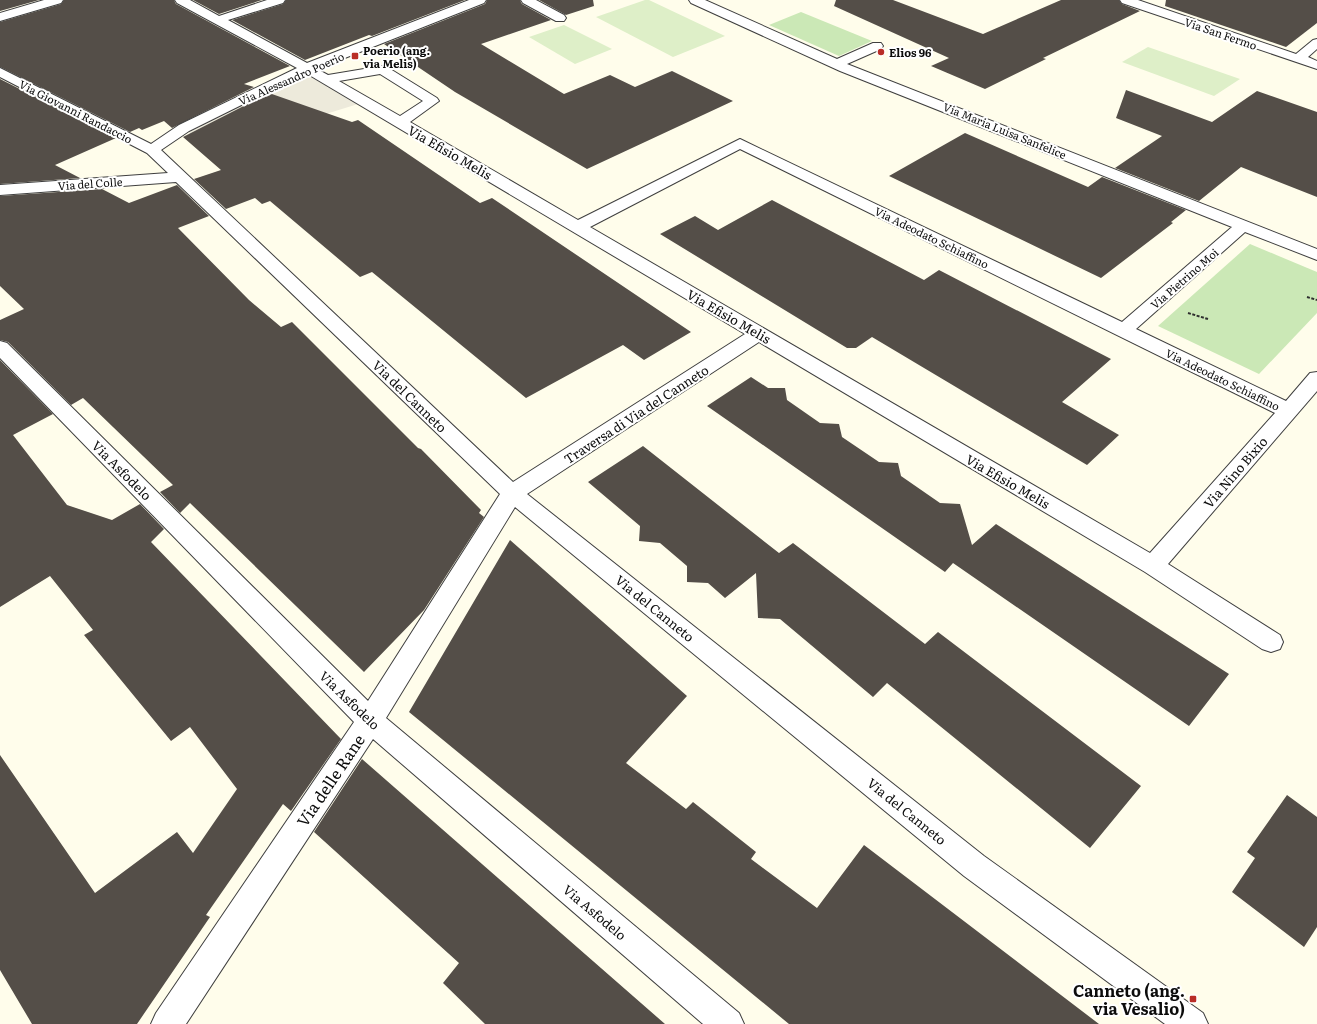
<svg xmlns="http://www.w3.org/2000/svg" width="1317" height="1024" font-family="Literata,serif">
<rect width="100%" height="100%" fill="#fffdeb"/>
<g fill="#cbe8b6">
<polygon points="801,12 872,41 839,56 769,25"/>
<polygon points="1250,244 1317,272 1317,313 1259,374 1158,326"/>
</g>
<g fill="#deefc8">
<polygon points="645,0 649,0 725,36 673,57 596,17"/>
<polygon points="564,25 612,49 575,64 529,37"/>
<polygon points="1148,47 1240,79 1214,96 1122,62"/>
</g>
<polygon fill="#edeadb" points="304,72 358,104 287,126 195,144 189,132"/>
<g fill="#544e48">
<polygon points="0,0 39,0 0,11"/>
<polygon points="64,0 174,0 176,4 290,66 244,84 254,87 172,128 164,121 142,130 139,128 130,132 0,67 0,22 61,4"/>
<polygon points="193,0 262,0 219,14"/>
<polygon points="286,0 465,0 372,36 369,35 305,60 232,20 283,4"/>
<polygon points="487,0 520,0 522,4 551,20 481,44 564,94 610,75 635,87 672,71 733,101 587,169 455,92 384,44 485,4"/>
<polygon points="539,0 593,0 594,6 566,15"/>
<polygon points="836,0 893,0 983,34 1061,0 1119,0 1122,4 1140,11 1043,58 1046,59 985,89 931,66 949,58 834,6"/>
<polygon points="1166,0 1317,0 1317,23 1286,47 1165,6"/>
<polygon points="0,79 116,138 55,165 80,178 0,184"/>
<polygon points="1126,90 1212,122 1257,91 1317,112 1317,197 1241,167 1199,201 1115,168 1162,136 1116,118"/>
<polygon points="269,93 352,122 358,120 480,203 492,198 691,332 644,360 623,345 526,398 372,272 360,277 270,201 262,204 255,198 226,209 194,179 221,170 183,137"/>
<polygon points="965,133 1088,187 1102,177 1186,210 1171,222 1173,223 1101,278 889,176"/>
<polygon points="177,185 209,216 178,228 249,300 281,327 292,322 418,448 421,449 481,510 479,513 484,517 424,610 364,672 190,503 180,513 160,492 173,485 83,398 71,405 8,342 0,340 0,320 24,309 0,286 0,196 102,189 129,203"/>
<polygon points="772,200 924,280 939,270 1111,359 1062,402 1119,435 1087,465 872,337 856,348 847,348 660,234 695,216 718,230"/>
<polygon points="0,360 53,414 13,435 67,505 112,520 140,504 164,529 151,542 341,739 291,811 283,804 206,915 210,917 137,1024 32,1024 0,970 0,755 95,893 177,832 193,853 237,789 190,727 171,741 84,635 93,630 50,576 0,607"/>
<polygon points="751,377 768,388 785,388 787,400 820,423 839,424 842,437 879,462 898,463 901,476 940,503 960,504 972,545 996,524 1229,674 1189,726 953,563 945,572 707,406"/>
<polygon points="643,446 779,553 793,543 925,644 938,632 1141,786 1090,848 887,683 873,697 780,619 758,618 756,573 725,598 708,583 687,582 687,566 660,543 639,541 640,526 588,482"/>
<polygon points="510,540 687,696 626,763 686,809 693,802 756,852 751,859 817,908 864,845 1099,1024 789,1024 409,712"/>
<polygon points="362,759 665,1024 485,1024 443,983 459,963 314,832"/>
<polygon points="1287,795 1317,817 1317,927 1304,947 1232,892 1255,858 1247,852"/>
</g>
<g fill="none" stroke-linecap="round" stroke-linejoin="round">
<g stroke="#3f3f3f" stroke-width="2">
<g id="minor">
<polygon points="44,0 63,0 61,3 0,21 0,13"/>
<path d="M175 0H190L219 16 267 0H285L283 3 228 20 307 63 469 0H486L484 3 317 69 328 75 382 66 387 67 437 98 439 101 410 122 578 220 740 139 1122 322 1232 227 840 71 691 3 689 0H705L837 59 873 43H881L883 46 881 49 847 64 1317 249V260L1245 232 1136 329 1286 401 1310 373 1317 372V391L1168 564 1280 635 1283 642 1280 649 1271 652 1262 649 1145 572 759 342 527 494 984 856 1203 1013 1208 1024H1165L964 876 515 507 386 718 739 1013 744 1024H703L373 739 186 1024H151L156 1013 354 722 0 358V341L7 343 368 701 500 494 176 182 0 195V185L168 173 147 153 0 77V68L151 144 179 125 297 68 177 3ZM306 73 316 79 745 334 513 482 161 150 189 131ZM380 74 423 101 400 116 339 81ZM740 149 1275 413 1150 553 590 227Z"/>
<polygon points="521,0 536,0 564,15 566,18 564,21 556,21 523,3"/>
<polygon points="1120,0 1138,0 1296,54 1313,40 1317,39 1317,49 1308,57 1317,61 1317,69 1122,3"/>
</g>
</g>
<g stroke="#2e2e2e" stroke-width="2" stroke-dasharray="3 1.5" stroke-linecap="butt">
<polyline points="1307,297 1317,300"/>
<polyline points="1188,313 1208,319"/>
</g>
<use href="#minor" fill="#fff" fill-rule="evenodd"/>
</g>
<g fill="#b92d27" stroke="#fff" stroke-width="1.5">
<circle cx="881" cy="52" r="4"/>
<rect x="351" y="52" width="8" height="8" rx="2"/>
<rect x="1189" y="995" width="8" height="8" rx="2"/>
</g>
<g text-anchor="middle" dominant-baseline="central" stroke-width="4" stroke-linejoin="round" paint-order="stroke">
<g font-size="11" fill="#0c0c0c" stroke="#fff">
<text transform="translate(1221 33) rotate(19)">Via San Fermo</text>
<text transform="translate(291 78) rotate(-24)">Via Alessandro Poerio</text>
<text transform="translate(76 111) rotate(27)">Via Giovanni Randaccio</text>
<text transform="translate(1005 130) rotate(22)">Via Maria Luisa Sanfelice</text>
<text transform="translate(90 183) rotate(-4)">Via del Colle</text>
<text transform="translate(932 237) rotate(26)">Via Adeodato Schiaffino</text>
<text transform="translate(1184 278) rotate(-41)">Via Pietrino Moi</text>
<text transform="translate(1223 379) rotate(26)">Via Adeodato Schiaffino</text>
</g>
<g font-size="11" font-weight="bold" fill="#0c0c0c" stroke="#fff" text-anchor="start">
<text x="363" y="50">Poerio (ang.<tspan x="363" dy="13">via Melis)</tspan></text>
<text x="889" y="52">Elios 96</text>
</g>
<g font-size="13" fill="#0c0c0c" stroke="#fff">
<text transform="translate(450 152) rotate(30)">Via Efisio Melis</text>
<text transform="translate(729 316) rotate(30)">Via Efisio Melis</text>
<text transform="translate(410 396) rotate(44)">Via del Canneto</text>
<text transform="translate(636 414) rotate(-33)">Traversa di Via del Canneto</text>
<text transform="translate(122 470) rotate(45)">Via Asfodelo</text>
<text transform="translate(1235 472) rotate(-49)">Via Nino Bixio</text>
<text transform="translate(1008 481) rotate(30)">Via Efisio Melis</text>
<text transform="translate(655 608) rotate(39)">Via del Canneto</text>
<text transform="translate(350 700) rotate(44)">Via Asfodelo</text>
<text transform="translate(907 811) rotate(39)">Via del Canneto</text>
<text transform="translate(595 912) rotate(40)">Via Asfodelo</text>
</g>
<g font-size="16" fill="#0c0c0c" stroke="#fff">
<text transform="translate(330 780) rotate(-56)">Via delle Rane</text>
</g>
<g font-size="16" font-weight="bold" fill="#0c0c0c" stroke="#fff" text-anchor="end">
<text x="1185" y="990">Canneto (ang.<tspan x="1185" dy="18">via Vesalio)</tspan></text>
</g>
</g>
</svg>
